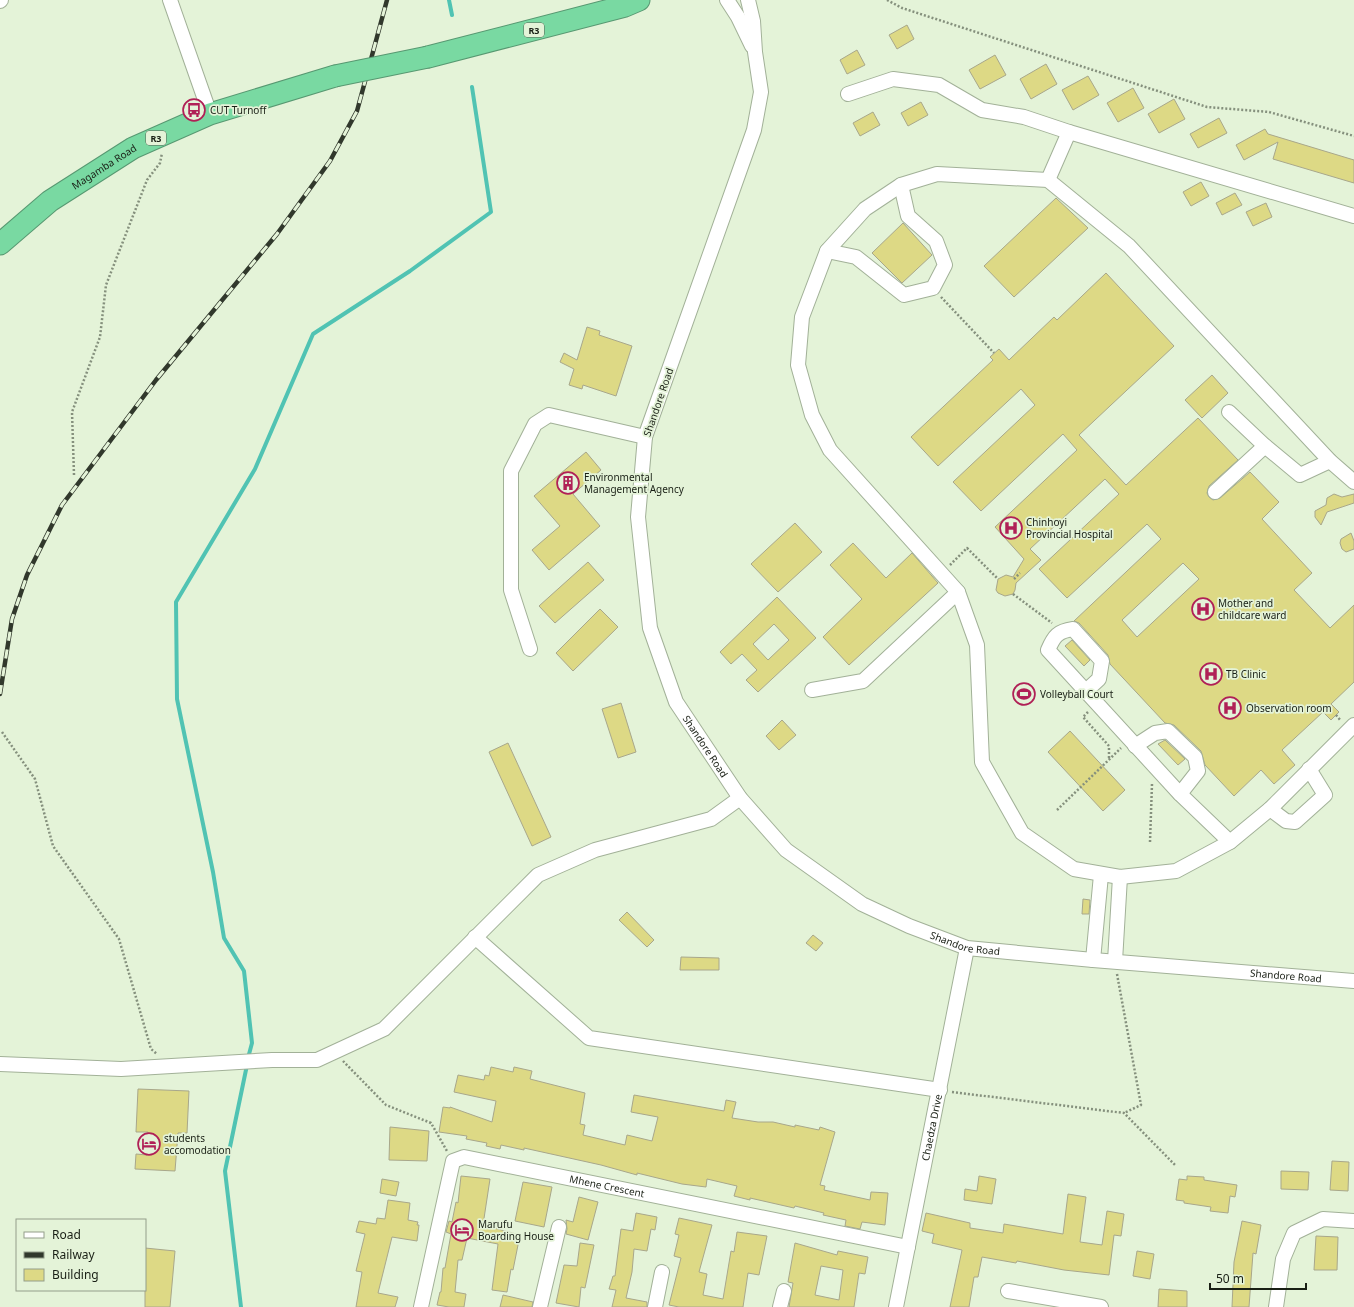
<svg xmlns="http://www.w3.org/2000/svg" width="1354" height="1307" font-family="'Noto Sans',sans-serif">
<rect width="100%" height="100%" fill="#e4f3d8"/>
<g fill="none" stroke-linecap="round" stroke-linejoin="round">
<g stroke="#50c3b3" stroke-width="4">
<polyline points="449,0 452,15"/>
<polyline points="248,1058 252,1043 244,971 224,938 213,872 177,699 176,602 255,469 313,334 410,271 491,212 472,87"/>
<polyline points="241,1307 225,1171 247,1065"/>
</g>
</g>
<g fill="#ddd985" stroke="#a8a78b" fill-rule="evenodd">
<polygon points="907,25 914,39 897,49 889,35"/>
<polygon points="857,50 865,65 847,74 840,60"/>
<polygon points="995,55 1006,75 980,89 969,70"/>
<polygon points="1046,64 1057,84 1031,99 1020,79"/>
<polygon points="1088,76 1099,95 1073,110 1062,90"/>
<polygon points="1133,88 1144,108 1118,122 1107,103"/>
<polygon points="1174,99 1185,119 1159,133 1148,114"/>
<polygon points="921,102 928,115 908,126 901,113"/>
<polygon points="873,112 880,125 860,136 853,123"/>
<polygon points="1219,118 1227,133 1198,148 1190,134"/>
<polygon points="1265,129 1268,134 1354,160 1354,183 1273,159 1278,142 1244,160 1236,145"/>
<polygon points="1201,182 1209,196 1191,206 1183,192"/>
<polygon points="1235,193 1242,205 1222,215 1216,203"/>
<polygon points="1056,198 1088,228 1014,297 984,266"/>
<polygon points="1266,203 1272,217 1253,226 1246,212"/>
<polygon points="903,223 932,255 902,283 872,253"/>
<path d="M1106 273 1174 346 1079 435 1126 485 1198 418 1238 460 1209 486 1207 493 1209 497 1213 500 1220 498 1250 472 1279 502 1262 519 1312 573 1294 590 1330 628 1354 605V682L1331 704 1339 712 1331 720 1323 712 1282 750 1295 765 1274 784 1261 770 1234 796 1205 765 1201 751 1174 725 1165 723 1110 664 1108 655 1079 623 1074 621 1161 539 1147 524 1067 598 1039 569 1119 494 1105 479 1030 549 1041 560 1016 583 1015 590 1013 594 1005 596 998 593 996 590 998 579 1006 575 1013 577 1024 559 995 527 1077 450 1063 434 981 511 953 482 1035 405 1021 389 938 466 911 437 993 360 990 357 999 349 1009 360 1054 317 1057 320ZM1183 563 1199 579 1137 637 1122 620Z"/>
<polygon points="587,327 600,331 599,335 632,346 616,396 583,385 582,389 569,385 574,369 560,362 564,353 577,360"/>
<polygon points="1212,375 1228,393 1202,418 1185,400"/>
<polygon points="586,452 601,470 573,494 600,526 549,570 532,550 560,526 534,496"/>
<polygon points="1334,494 1342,497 1354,494 1354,503 1327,512 1321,525 1315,517 1315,511 1326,505 1327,498"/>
<polygon points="795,523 822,552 778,592 751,564"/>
<polygon points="1351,533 1354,541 1354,549 1346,552 1342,549 1340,543 1341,539"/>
<polygon points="853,543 886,578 912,553 938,583 849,665 823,637 862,599 830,565"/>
<polygon points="588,562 604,580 555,623 539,606"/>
<path d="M777 597 816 638 758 692 746 680 757 670 742 654 731 664 720 652ZM774 624 789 640 768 660 753 644Z"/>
<polygon points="600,609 618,627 573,671 556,653"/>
<polygon points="1072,640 1090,660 1084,666 1065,646"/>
<polygon points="621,703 636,752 618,758 602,709"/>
<polygon points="782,720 796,735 779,750 766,736"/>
<polygon points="1070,731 1125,790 1103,811 1048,752"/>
<polygon points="1165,740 1185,759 1178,765 1158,744"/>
<polygon points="508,743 551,837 532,846 489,752"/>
<polygon points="1083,899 1090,900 1089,914 1082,914"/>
<polygon points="627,912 654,940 647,947 619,920"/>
<polygon points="813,935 823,943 816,951 806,943"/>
<polygon points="681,957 719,958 719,970 680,970"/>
<polygon points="491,1067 513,1072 514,1067 532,1071 530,1079 585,1093 580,1124 585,1125 583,1135 625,1145 627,1135 652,1141 658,1117 631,1112 634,1095 724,1111 726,1100 736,1102 732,1118 758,1122 773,1122 795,1127 795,1125 819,1130 820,1127 835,1132 820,1185 825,1186 824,1190 870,1200 871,1192 888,1193 885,1225 862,1222 860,1229 845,1226 846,1220 823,1215 824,1213 795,1206 794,1208 750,1198 750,1200 734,1196 737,1186 707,1179 706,1187 682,1184 637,1173 637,1175 601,1165 524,1148 524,1150 501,1145 500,1149 486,1146 487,1143 466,1139 467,1136 439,1132 443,1107 450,1108 450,1107 492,1122 496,1101 454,1092 458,1075 484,1080 485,1075 489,1076"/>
<polygon points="138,1089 189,1091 187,1133 178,1133 175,1171 135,1169 136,1154 147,1155 148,1132 136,1132"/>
<polygon points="390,1127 429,1131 427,1161 389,1160"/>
<polygon points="1332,1161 1349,1162 1348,1191 1330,1190"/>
<polygon points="1281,1171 1309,1172 1308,1190 1281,1189"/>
<polygon points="461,1176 490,1179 483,1225 520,1235 513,1270 511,1269 507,1292 492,1290 498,1244 467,1238 462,1260 458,1260 455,1292 466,1294 464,1307 449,1307 437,1305 440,1292 441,1292 443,1268 445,1268 451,1234 446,1232 449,1221 452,1222 456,1202 458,1203"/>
<polygon points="979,1176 996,1179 992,1204 964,1200 965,1189 977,1191"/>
<polygon points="1187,1176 1204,1177 1204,1180 1237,1185 1235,1197 1230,1196 1228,1213 1210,1211 1211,1207 1184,1203 1184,1201 1176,1200 1179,1179 1187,1180"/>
<polygon points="382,1179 399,1182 396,1196 380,1193"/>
<polygon points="523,1182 552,1187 544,1227 515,1221"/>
<polygon points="1068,1194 1086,1197 1080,1242 1102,1245 1107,1211 1124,1214 1121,1236 1114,1235 1109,1275 1064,1270 1017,1261 1016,1263 982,1257 978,1277 974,1277 969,1307 950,1307 962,1250 932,1243 934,1234 922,1231 926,1213 970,1223 970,1228 1003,1233 1004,1224 1063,1234"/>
<polygon points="579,1197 598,1202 588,1240 566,1234 567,1229 566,1220 573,1222"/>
<polygon points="388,1200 410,1203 408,1220 418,1222 417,1225 419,1225 417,1241 392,1237 378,1293 398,1297 395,1307 356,1307 362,1272 356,1271 365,1234 356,1232 359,1221 376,1224 377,1218 385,1219"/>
<polygon points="636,1213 657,1217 655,1230 651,1229 647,1251 634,1249 632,1272 626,1298 647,1302 647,1307 612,1307 616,1290 609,1289 613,1276 615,1276 621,1229 633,1231"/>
<polygon points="679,1218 712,1225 699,1272 707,1274 703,1295 723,1299 731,1251 734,1252 737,1232 767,1236 759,1275 748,1273 743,1307 679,1307 669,1305 681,1258 674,1256 679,1235 675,1234"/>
<polygon points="1242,1221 1261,1225 1256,1254 1253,1253 1249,1307 1232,1307 1234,1262"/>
<polygon points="1316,1236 1338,1237 1337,1270 1314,1270"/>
<polygon points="580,1243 594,1245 585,1288 581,1287 579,1307 556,1303 564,1265 577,1266"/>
<path d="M795 1243 837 1255 838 1251 868 1257 865 1274 859 1273 854 1307H789L793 1283 788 1282ZM821 1266 843 1270 839 1300 815 1295Z"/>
<polygon points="145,1248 175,1251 170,1307 145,1307"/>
<polygon points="1137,1251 1154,1254 1150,1279 1133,1276"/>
<polygon points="1159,1289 1187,1291 1187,1307 1158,1307"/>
<polygon points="503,1295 533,1302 532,1307 500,1307"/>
</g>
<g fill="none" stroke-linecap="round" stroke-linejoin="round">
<g stroke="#a2b198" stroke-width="16">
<g id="minor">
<polyline points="170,0 210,114"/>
<polyline points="727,0 738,17 752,46"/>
<path id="s1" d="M748 0 753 21 755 52 761 92 754 130 645 437 638 517 650 628 676 702 740 798 786 850 862 904 909 926 967 948 1093 960 1354 981"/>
<polyline points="0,1 1,0"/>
<polyline points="848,94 893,79 939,85 982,110 1024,117 1069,132 1354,216"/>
<polyline points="1048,180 1069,132"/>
<polyline points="827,251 856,257 904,295 933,288 945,265 936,241 908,216 901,185"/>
<polyline points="1229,412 1265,446 1300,475 1330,461"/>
<polyline points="1354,482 1330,461 1129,246 1048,180 937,174 901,185 865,209 827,251 802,317 798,365 812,415 830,450 958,592 977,645 982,762 1022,833 1074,869 1120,877 1176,871 1230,842 1270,809 1354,725"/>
<polyline points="1215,492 1265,446"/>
<polyline points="530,649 511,590 511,471 535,424 549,415 645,437"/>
<polyline points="812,690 863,681 958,592"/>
<path d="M1087 690 1099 679 1102 661 1073 629C1058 631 1054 636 1048 650L1180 794 1230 842"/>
<polyline points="1135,746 1155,733 1168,731 1195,757 1198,771 1180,794"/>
<polyline points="1270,809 1286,821 1295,822 1325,795 1309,769"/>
<polyline points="475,937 589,1038 940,1090"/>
<polyline points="1093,960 1101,875"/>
<polyline points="1115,961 1120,877"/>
<polyline points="0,1064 121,1069 272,1060 317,1060 384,1029 538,875 595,850 711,819 740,798"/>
<polyline points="1008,1291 1101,1307"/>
<path id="s2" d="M421 1307 453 1161 464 1157 908 1247"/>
<polyline points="540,1307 559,1227"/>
<polyline points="655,1307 662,1272"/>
<polyline points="780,1307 784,1291"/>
<path id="s3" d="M896 1307 967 948"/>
<polyline points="1276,1307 1283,1259 1294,1233 1323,1219 1354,1221"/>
</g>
</g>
<g stroke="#579871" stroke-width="23">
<g id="highway">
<polyline points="428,57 625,6 639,0"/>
<path id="s4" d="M0 244 50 201 133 148 210 114 335 76"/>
</g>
</g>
<g stroke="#85907d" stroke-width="2.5" stroke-dasharray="2 2" stroke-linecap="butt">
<polyline points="887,0 902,8 1207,107 1269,112 1354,136"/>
<polyline points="941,297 994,353"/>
<polyline points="74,475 72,412 100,337 106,285 147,180 160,163 162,153"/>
<polyline points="950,565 967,548 998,579"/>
<polyline points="1014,579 1020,573"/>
<polyline points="1013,594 1052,623"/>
<polyline points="1088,712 1083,717 1109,746 1109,759"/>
<polyline points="1336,715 1341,721"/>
<polyline points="2,732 35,779 53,846 119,939 151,1049 157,1054"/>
<polyline points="1057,810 1121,748"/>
<polyline points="1150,842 1152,784"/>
<polyline points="1117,974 1141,1105 1124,1113"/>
<polyline points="343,1061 386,1105 431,1123 447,1151"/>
<polyline points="952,1092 1124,1113 1175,1165"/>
</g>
<use href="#minor" stroke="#fff" stroke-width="14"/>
<use href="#highway" stroke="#79d9a2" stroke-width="21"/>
<g stroke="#31382c" stroke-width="4.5">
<polyline id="rail" points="0,694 12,619 27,575 62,505 156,380 277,234 330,161 357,111 387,0"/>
</g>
<use href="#rail" stroke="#e4f3d8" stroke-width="3" stroke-dasharray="9" stroke-linecap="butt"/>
<g stroke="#579871" stroke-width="23" stroke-linecap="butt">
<polyline id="highway-bridge" points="335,76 428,57"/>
</g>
<use href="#highway-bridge" stroke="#79d9a2" stroke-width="21"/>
</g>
<defs>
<g id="bus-ring" transform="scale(1.15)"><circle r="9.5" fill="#e4f3d8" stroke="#b02056" stroke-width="1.5"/><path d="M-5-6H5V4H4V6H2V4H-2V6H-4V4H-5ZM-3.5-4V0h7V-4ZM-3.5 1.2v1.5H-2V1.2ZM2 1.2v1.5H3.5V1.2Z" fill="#b02056"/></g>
<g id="building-ring" transform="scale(1.15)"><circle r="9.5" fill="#e4f3d8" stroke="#b02056" stroke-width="1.5"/><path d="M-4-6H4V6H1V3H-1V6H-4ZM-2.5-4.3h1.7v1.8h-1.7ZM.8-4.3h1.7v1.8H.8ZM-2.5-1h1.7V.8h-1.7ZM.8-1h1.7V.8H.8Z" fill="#b02056"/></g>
<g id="hospital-ring" transform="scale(1.15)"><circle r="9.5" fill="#e4f3d8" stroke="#b02056" stroke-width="1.5"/><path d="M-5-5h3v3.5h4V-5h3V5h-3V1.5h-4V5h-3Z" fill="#b02056"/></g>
<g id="stadium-ring" transform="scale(1.15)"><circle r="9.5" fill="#e4f3d8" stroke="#b02056" stroke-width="1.5"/><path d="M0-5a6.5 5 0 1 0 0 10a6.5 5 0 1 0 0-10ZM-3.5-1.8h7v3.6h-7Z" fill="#b02056"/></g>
<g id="hotel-ring" transform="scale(1.15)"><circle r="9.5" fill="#e4f3d8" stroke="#b02056" stroke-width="1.5"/><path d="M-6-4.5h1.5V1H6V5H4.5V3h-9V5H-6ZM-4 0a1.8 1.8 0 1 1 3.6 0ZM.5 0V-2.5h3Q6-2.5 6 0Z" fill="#b02056"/></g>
</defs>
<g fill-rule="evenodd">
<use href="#bus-ring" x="194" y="110"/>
<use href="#building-ring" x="568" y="483"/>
<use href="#hospital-ring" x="1011" y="528"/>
<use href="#hospital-ring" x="1203" y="609"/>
<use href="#hospital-ring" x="1211" y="674"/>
<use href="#stadium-ring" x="1024" y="694"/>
<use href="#hospital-ring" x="1230" y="708"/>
<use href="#hotel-ring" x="149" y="1144"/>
<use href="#hotel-ring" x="462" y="1230"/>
</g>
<g text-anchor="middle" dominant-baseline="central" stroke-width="3.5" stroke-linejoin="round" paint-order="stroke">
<g fill="#e4f3d8" stroke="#565f50" stroke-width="1">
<rect x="524" y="23" width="20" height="14" rx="3"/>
<rect x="146" y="131" width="20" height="14" rx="3"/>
</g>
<g font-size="9" font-weight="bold" fill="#191f15">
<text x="534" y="30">R3</text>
<text x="156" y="138">R3</text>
</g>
<g font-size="10" fill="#191f15" stroke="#e4f3d8" text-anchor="start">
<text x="210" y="110">CUT Turnoff</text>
<text x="584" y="477">Environmental<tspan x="584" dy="12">Management Agency</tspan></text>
<text x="1026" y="522">Chinhoyi<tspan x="1026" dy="12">Provincial Hospital</tspan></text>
<text x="1218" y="603">Mother and<tspan x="1218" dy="12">childcare ward</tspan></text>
<text x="1226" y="674">TB Clinic</text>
<text x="1040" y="694">Volleyball Court</text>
<text x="1246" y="708">Observation room</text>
<text x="164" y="1138">students<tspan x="164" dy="12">accomodation</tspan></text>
<text x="478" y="1224">Marufu<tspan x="478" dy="12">Boarding House</tspan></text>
</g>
<g font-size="10" fill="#191f15" stroke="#e4f3d8">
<text stroke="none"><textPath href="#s4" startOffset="130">Magamba Road</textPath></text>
<text transform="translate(658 402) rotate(-71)">Shandore Road</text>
<text stroke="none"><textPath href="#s1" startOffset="781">Shandore Road</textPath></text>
<text stroke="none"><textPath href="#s1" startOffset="1117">Shandore Road</textPath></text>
<text stroke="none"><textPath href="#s1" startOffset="1440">Shandore Road</textPath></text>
<text stroke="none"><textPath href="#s3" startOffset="183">Chaedza Drive</textPath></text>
<text stroke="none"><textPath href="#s2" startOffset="307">Mhene Crescent</textPath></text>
</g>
</g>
<rect x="16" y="1219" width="130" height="72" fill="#e4f3d8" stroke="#939e8a"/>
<rect x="24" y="1232" width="20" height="6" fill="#ffffff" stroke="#939e8a"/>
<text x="52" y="1239" font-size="12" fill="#191f15">Road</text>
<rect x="24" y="1252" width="20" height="6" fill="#31382c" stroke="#939e8a"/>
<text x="52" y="1259" font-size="12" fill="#191f15">Railway</text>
<rect x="24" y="1269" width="20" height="12" fill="#ddd985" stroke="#939e8a"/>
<text x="52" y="1279" font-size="12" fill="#191f15">Building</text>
<path d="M1210 1283v6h96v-6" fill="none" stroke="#191f15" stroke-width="2"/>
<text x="1216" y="1283" font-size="12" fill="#191f15" stroke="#e4f3d8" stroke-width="3" paint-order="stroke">50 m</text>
</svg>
